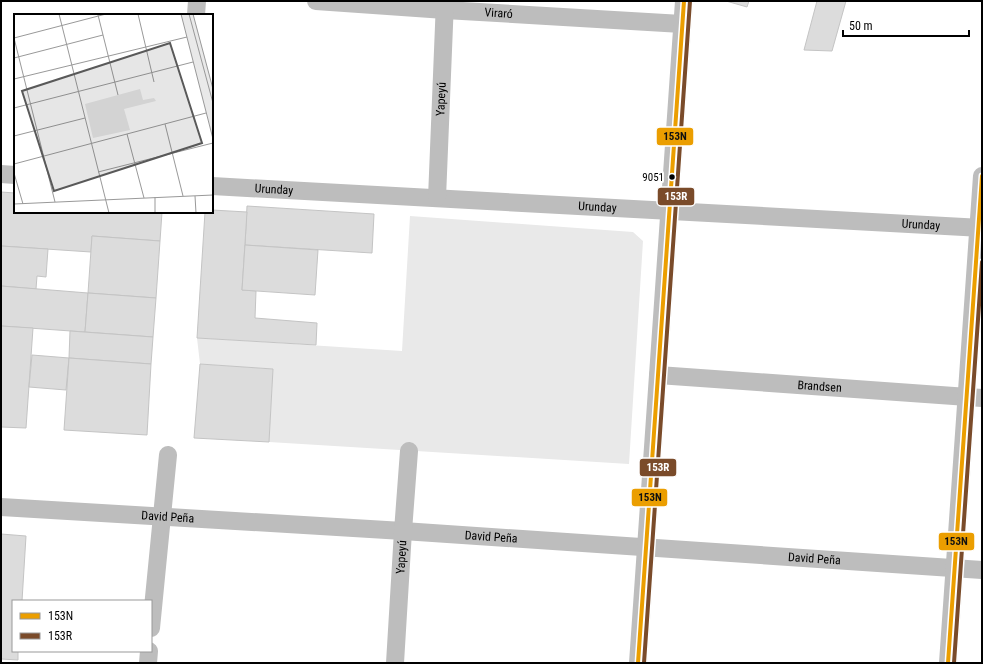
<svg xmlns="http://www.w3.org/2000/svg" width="983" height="664" font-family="'Roboto Condensed',sans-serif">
<rect width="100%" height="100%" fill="#fff"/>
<polygon fill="#e9e9e9" points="410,216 633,232 643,241 629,464 269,442 273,369 200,364 197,338 402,351"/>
<g fill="#dcdcdc" stroke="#c4c4c4">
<polygon points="726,1 749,1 747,7"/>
<polygon points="817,1 846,1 832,51 804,50"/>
<polygon points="1,192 15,193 15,212 162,212 160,241 92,236 91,252 1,246"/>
<polygon points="247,206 374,214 372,253 245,245"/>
<polygon points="212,210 247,212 242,290 256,291 255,318 317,323 316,345 197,338 205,212 212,212"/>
<polygon points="92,236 160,241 156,298 88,293"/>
<polygon points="245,245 318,250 315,295 242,290"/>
<polygon points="1,246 48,249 46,277 37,276 36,289 1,286"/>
<polygon points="1,286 88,293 85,332 1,326"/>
<polygon points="88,293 156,298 153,337 85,332"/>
<polygon points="1,326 33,328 26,428 1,427"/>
<polygon points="70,331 153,337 151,364 69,358"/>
<polygon points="32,355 69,358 66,390 29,387"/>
<polygon points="69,358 151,364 147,435 64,430"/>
<polygon points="200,364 273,369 269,442 194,438"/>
<polygon points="1,534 26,536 22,601 13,601 13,651 18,651 18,660 1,659"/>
</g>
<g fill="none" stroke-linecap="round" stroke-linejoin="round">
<g stroke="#bdbdbd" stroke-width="18">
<path id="s1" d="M316 1 445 10 682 24"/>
<polyline points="196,15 197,1"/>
<polyline points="1,174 15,175"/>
<path id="s2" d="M212 186 982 228"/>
<path id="s3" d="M437 198 445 1"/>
<path id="s4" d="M658 375 982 398"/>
<path id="s5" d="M1 507 403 531 982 570"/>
<polyline points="151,628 168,455"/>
<polyline points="148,663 149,651"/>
<path id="s6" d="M395 663 403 531 409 451"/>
<polyline points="638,663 684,1"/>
<polyline points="948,663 982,176"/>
</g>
<g stroke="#fff" stroke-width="7">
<g id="bus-1">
<polyline points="638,663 684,1"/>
<polyline points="948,663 982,176"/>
</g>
</g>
<g stroke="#fff" stroke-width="7">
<g id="bus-2">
<polyline points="644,663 690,1"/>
<polyline points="954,663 982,262"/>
</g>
</g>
<use href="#bus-1" stroke="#eb9e00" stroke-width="4"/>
<use href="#bus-2" stroke="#7a4b2a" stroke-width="4"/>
</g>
<circle fill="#000" stroke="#fff" stroke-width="1.5" cx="672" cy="177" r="3.5"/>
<g text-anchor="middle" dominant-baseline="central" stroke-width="4" stroke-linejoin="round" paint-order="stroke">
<g font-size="11" fill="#000" stroke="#fff" text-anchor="end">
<text x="664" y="177">9051</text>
</g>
<g font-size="12" fill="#000" stroke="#fff">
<text stroke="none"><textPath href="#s1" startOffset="183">Viraró</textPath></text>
<text stroke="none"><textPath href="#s3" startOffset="99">Yapeyú</textPath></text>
<text stroke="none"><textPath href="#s2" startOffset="62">Urunday</textPath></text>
<text stroke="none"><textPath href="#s2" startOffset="386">Urunday</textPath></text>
<text stroke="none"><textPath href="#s2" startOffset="710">Urunday</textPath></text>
<text stroke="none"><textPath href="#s4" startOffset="162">Brandsen</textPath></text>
<text stroke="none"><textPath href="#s5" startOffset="167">David Peña</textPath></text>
<text stroke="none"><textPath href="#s5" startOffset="491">David Peña</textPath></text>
<text stroke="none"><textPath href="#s6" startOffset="106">Yapeyú</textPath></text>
<text stroke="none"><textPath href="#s5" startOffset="815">David Peña</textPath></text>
</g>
</g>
<g transform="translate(14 14)">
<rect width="199" height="199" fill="#fff"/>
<path d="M167 0H179L199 75V125ZM126 75 129 86 140 84 142 87 110 95 116 116 79 124 71 90Z" fill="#e9e9e9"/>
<path fill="none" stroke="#999" stroke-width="1" d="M45 0 95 199M124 0 140 68M167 0 199 125M175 0 199 89M179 0 199 75M84 1 104 81M0 24 41 188M0 24 92 0M0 44 89 21M0 65 173 23M0 94 179 48M151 110 169 182M113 120 130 184M0 122 71 104M0 150 192 99M84 158 199 129M0 159 9 190M181 182 182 199M141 183V199M0 190 199 181"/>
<path fill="#595959" fill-opacity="0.15" stroke="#595959" stroke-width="2" d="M156 29 188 129 40 177 8 77Z"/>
<rect width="199" height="199" fill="none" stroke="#000" stroke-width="2"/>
</g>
<g stroke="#fff" stroke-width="1.5">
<rect x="656" y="127" width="38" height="19" rx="4" fill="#eb9e00"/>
<rect x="657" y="187" width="38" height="19" rx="4" fill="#7a4b2a"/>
<rect x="639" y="458" width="38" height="19" rx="4" fill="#7a4b2a"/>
<rect x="631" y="488" width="37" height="19" rx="4" fill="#eb9e00"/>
<rect x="938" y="532" width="37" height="19" rx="4" fill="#eb9e00"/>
</g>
<g font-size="11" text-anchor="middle" font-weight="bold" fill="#fff">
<text x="676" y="200">153R</text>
<text x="658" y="471">153R</text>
</g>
<g font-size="11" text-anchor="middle" font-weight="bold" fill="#111">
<text x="675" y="140">153N</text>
<text x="650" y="501">153N</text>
<text x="956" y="545">153N</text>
</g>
<rect width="983" height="664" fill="none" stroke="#000000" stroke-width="4"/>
<rect x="12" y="600" width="140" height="52" fill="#ffffff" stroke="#999999"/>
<rect x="20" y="613" width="20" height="6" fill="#eb9e00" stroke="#999999"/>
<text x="48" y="620" font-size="12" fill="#000000">153N</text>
<rect x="20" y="633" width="20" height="6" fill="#7a4b2a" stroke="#999999"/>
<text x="48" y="640" font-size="12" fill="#000000">153R</text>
<path d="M843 30v6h126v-6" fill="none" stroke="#000000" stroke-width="2"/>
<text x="849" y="30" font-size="12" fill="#000000" stroke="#ffffff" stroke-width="3" paint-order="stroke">50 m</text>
</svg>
